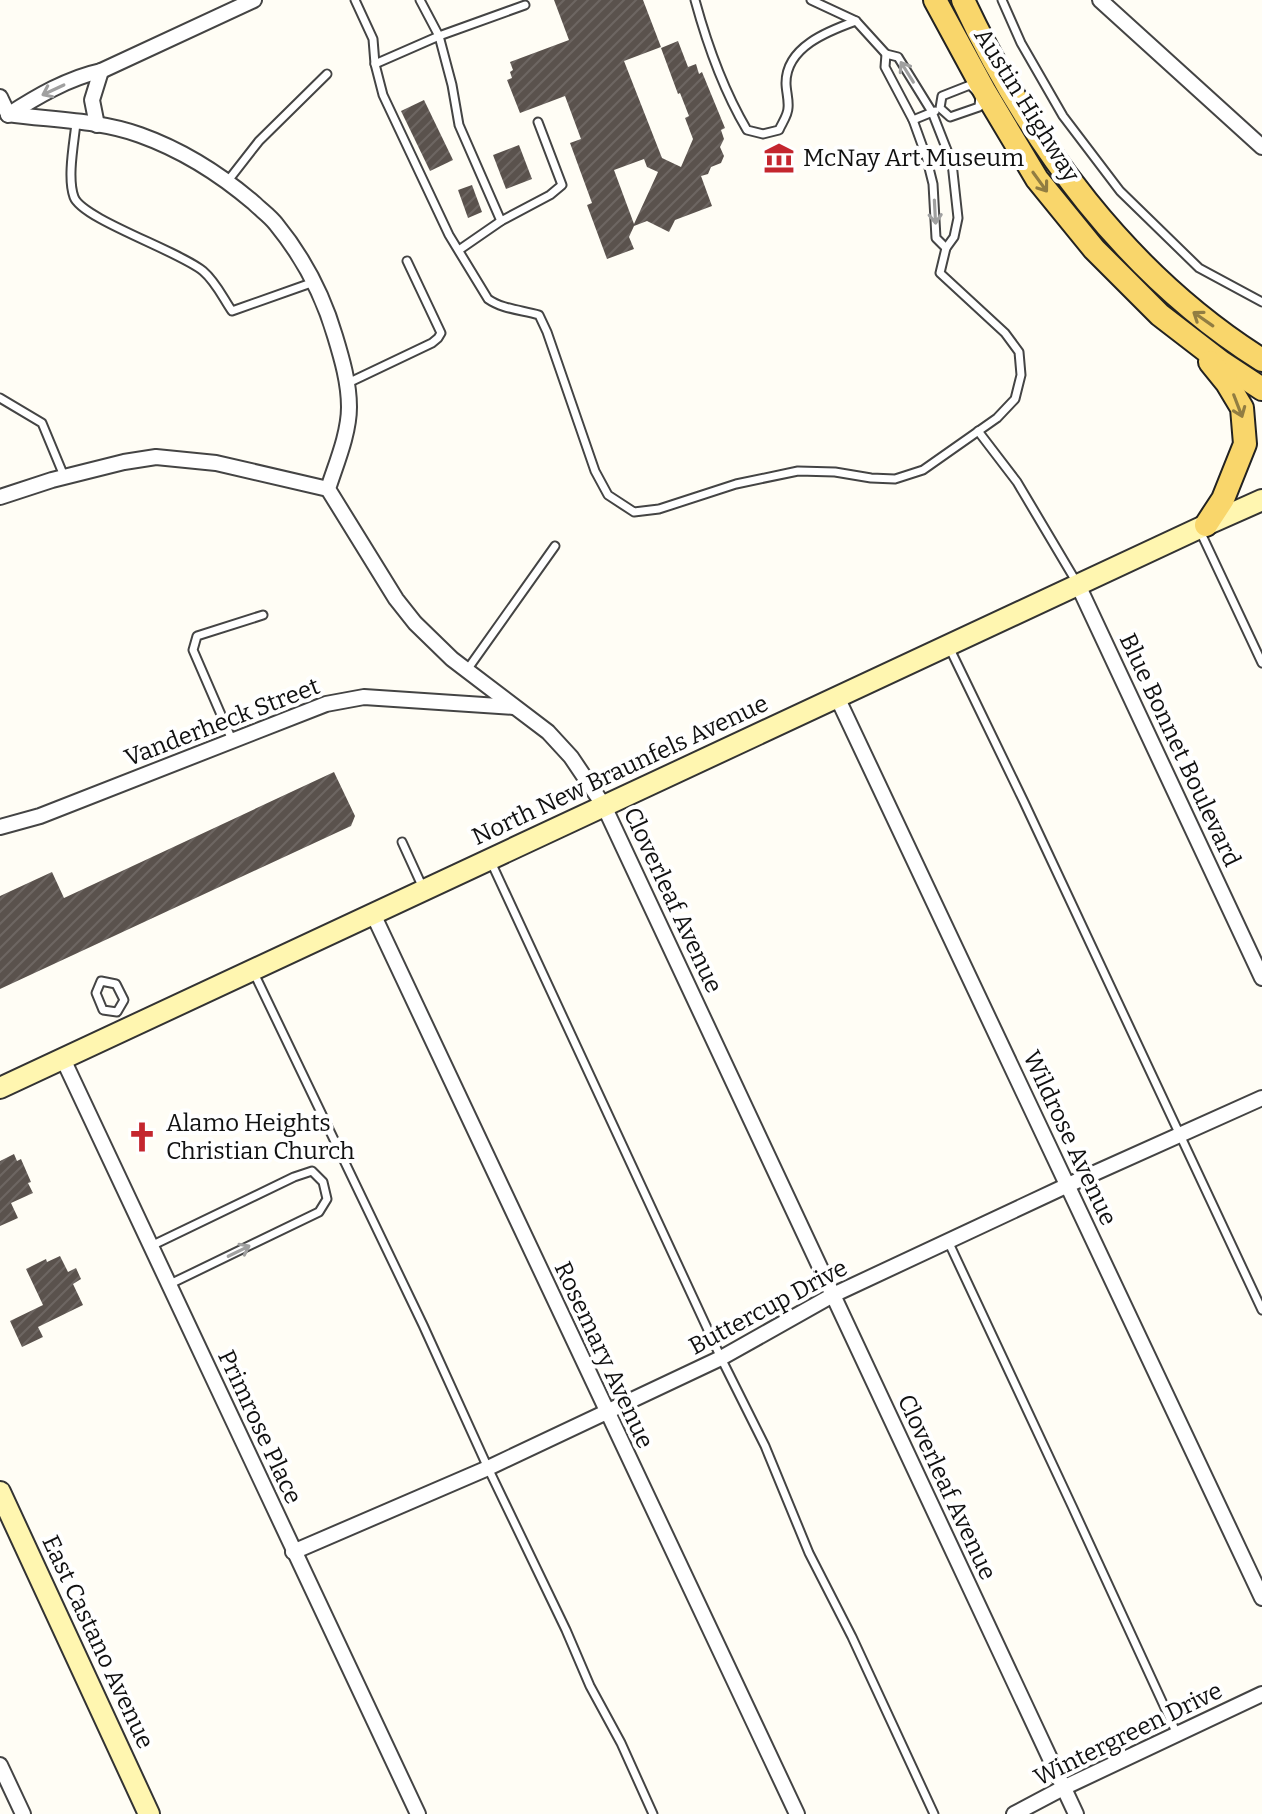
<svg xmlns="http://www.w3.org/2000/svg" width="1262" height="1814" font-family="Bitter,serif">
<defs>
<pattern id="building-hatch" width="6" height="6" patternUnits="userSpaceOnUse" patternTransform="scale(2)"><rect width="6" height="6" fill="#5a524d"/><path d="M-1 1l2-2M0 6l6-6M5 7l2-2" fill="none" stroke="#6d6662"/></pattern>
</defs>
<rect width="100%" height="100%" fill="#fffdf5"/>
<g fill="url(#building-hatch)" fill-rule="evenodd">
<path d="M554 0H643L661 47 624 61 662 158 681 167 693 139 685 118 689 116 680 93 678 94 661 48 678 41 688 67 696 64 699 74 702 72 725 128 721 130 724 139 720 147 724 156 721 163 711 167 708 174 701 176 712 206 675 220 669 232 647 221 634 226 629 237 634 249 607 259 587 205 592 203 570 143 581 139 565 96 520 113 507 80 512 78 510 72 513 70 510 62 569 40ZM644 159 647 167 658 172 634 224 614 170Z"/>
<polygon points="424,100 453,160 430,171 401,111"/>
<polygon points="519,145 532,179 506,189 493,155"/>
<polygon points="472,185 482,212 468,218 458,190"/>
<polygon points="334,772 355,816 351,826 0,989 0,896 52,872 64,898"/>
<polygon points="14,1154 17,1161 21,1159 31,1182 28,1183 33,1193 11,1203 18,1218 0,1226 0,1161"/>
<polygon points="60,1256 68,1272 76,1268 81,1279 73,1284 83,1305 38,1327 43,1337 22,1347 10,1321 43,1305 26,1269 46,1259 47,1262"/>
</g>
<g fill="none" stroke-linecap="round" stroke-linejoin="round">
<g stroke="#444" stroke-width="11">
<g id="lane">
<path d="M355 0 373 39 375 64 383 95 449 235 488 299C502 309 522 310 539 315L547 332 595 471 608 495 634 512 659 509 736 484 798 471 835 472 871 478 895 479 923 470 997 418 1015 399 1021 375 1019 352 1005 333 940 273 946 248 954 237 958 218 952 163 932 112 898 57 886 54 856 21 811 0"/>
<polyline points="420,0 439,36 452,85 459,125 501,221"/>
<path d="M695 0C707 44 724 91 747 130L763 134 779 130C782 123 788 115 788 108 789 100 786 91 786 83 786 47 828 31 856 21"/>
<polyline points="1002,0 1021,43 1063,116 1120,191 1199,268 1262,302"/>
<polyline points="886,54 885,67 913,120 926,156 933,184 936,238 946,248"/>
<polyline points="375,64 439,36 525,5"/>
<polygon points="970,85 980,95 979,107 950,117 940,108 942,96"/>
<polyline points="913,120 935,111"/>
<path d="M76 123C74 143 67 178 74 197 82 219 179 251 203 271 216 282 223 298 232 311L314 282"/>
<polyline points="227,182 259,141 327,74"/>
<polyline points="459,250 501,221 550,195 562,185 538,122"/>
<polyline points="348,383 432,343 438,338 441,333 407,261"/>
<polyline points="0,398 42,423 64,476"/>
<polyline points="978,431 1017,482 1077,583"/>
<polyline points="1200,531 1262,663"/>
<polyline points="949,647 1024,802 1262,1310"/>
<polyline points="467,670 555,546"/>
<polyline points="232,740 193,650 197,636 263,615"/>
<polyline points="402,842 423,888"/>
<polyline points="491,862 721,1358 765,1446 809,1553 852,1637 934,1814"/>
<polyline points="253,971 423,1325 488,1468 566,1630 590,1686 621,1743 653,1814"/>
<polygon points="101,981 116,984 124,1000 117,1012 103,1010 96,993"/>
<polyline points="948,1241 1072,1506 1177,1734"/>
<polyline points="151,1246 294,1177 312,1171 323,1182 327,1199 319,1212 168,1285"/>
</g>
</g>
<g stroke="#444" stroke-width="18">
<g id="street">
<polyline points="1100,0 1262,147"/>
<path d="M0 97 8 114C50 120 100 120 140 135 182 150 220 174 254 203 261 210 270 216 276 224 303 257 323 295 335 336 342 359 349 383 349 407 349 434 336 464 328 489L396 599 415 623 452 659 548 732 571 757 604 806 1076 1814"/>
<path d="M8 115C36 97 68 78 101 71L254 0"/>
<polyline points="97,125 92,100 101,71"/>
<polyline points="0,497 52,480 124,462 156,457 216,463 328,489"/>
<polyline points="1078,585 1262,978"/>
<polyline points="837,697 1262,1598"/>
<polyline points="0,827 40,816 326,704 364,697 514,707"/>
<polyline points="373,914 797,1814"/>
<polyline points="63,1059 418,1814"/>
<polyline points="293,1552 488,1468 721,1358 833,1295 1068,1185 1262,1098"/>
<polyline points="0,1765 23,1814"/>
<polyline points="1014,1814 1063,1788 1262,1694"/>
</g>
</g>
<g stroke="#333" stroke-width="24">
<g id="secondary">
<polyline points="0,1088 1206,525 1262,500"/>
<polyline points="0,1492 149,1814"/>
</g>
</g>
<g stroke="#222" stroke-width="26">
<g id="primary">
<polyline points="935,0 985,92 1037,179 1094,249 1160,315 1221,362 1262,389"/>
<path d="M963 0C1030 143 1127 275 1262 360"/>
<polyline points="1206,525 1223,499 1245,444 1242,408 1227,383 1210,362"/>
</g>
</g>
<use href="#lane" stroke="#fff" stroke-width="7"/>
<use href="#street" stroke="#fff" stroke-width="14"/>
<use href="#secondary" stroke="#fff6b0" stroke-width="20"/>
<use href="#primary" stroke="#f9d66b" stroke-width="22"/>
</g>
<defs><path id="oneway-shaft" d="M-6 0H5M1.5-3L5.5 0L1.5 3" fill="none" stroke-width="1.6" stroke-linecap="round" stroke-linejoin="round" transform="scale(2)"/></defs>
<g stroke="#a0a0a0">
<use href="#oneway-shaft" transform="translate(907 72) rotate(-122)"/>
<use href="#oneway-shaft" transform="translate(53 90) rotate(155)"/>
<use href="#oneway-shaft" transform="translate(935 212) rotate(87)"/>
<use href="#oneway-shaft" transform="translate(239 1251) rotate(-26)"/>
</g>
<g stroke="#917d42">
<use href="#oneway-shaft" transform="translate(1040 182) rotate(54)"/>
<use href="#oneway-shaft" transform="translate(1203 319) rotate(-145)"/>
<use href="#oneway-shaft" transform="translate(1238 406) rotate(69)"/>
</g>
<defs>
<g id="museum-bare" transform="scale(2.4)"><path d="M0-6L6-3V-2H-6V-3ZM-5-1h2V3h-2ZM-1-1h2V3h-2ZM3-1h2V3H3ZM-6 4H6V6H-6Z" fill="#c4262e" stroke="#fff" stroke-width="2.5" paint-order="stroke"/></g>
<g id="church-bare" transform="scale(2.4)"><path d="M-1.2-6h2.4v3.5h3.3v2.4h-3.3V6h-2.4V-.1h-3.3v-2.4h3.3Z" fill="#c4262e" stroke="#fff" stroke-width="2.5" paint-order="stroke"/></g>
</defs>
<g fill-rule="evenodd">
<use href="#museum-bare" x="779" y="158"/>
<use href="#church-bare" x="142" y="1137"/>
</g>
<g text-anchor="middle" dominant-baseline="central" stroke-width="8" stroke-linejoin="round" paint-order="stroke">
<g font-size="24" fill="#111" stroke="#fff">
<text transform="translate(1027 105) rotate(58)">Austin Highway</text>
<text transform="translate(222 722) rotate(-21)">Vanderheck Street</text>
<text transform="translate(1180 750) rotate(65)">Blue Bonnet Boulevard</text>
<text transform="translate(620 770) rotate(-25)">North New Braunfels Avenue</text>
<text transform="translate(673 900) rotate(65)">Cloverleaf Avenue</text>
<text transform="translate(1070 1138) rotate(65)">Wildrose Avenue</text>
<text transform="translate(768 1307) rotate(-28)">Buttercup Drive</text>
<text transform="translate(604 1355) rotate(65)">Rosemary Avenue</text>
<text transform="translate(260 1427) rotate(65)">Primrose Place</text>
<text transform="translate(947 1487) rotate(65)">Cloverleaf Avenue</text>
<text transform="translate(98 1642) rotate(65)">East Castano Avenue</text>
<text transform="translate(1128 1734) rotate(-26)">Wintergreen Drive</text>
</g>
<g font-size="24" fill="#111" stroke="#fff" text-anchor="start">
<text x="803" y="158">McNay Art Museum</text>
<text x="166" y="1123">Alamo Heights<tspan x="166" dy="28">Christian Church</tspan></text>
</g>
</g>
</svg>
